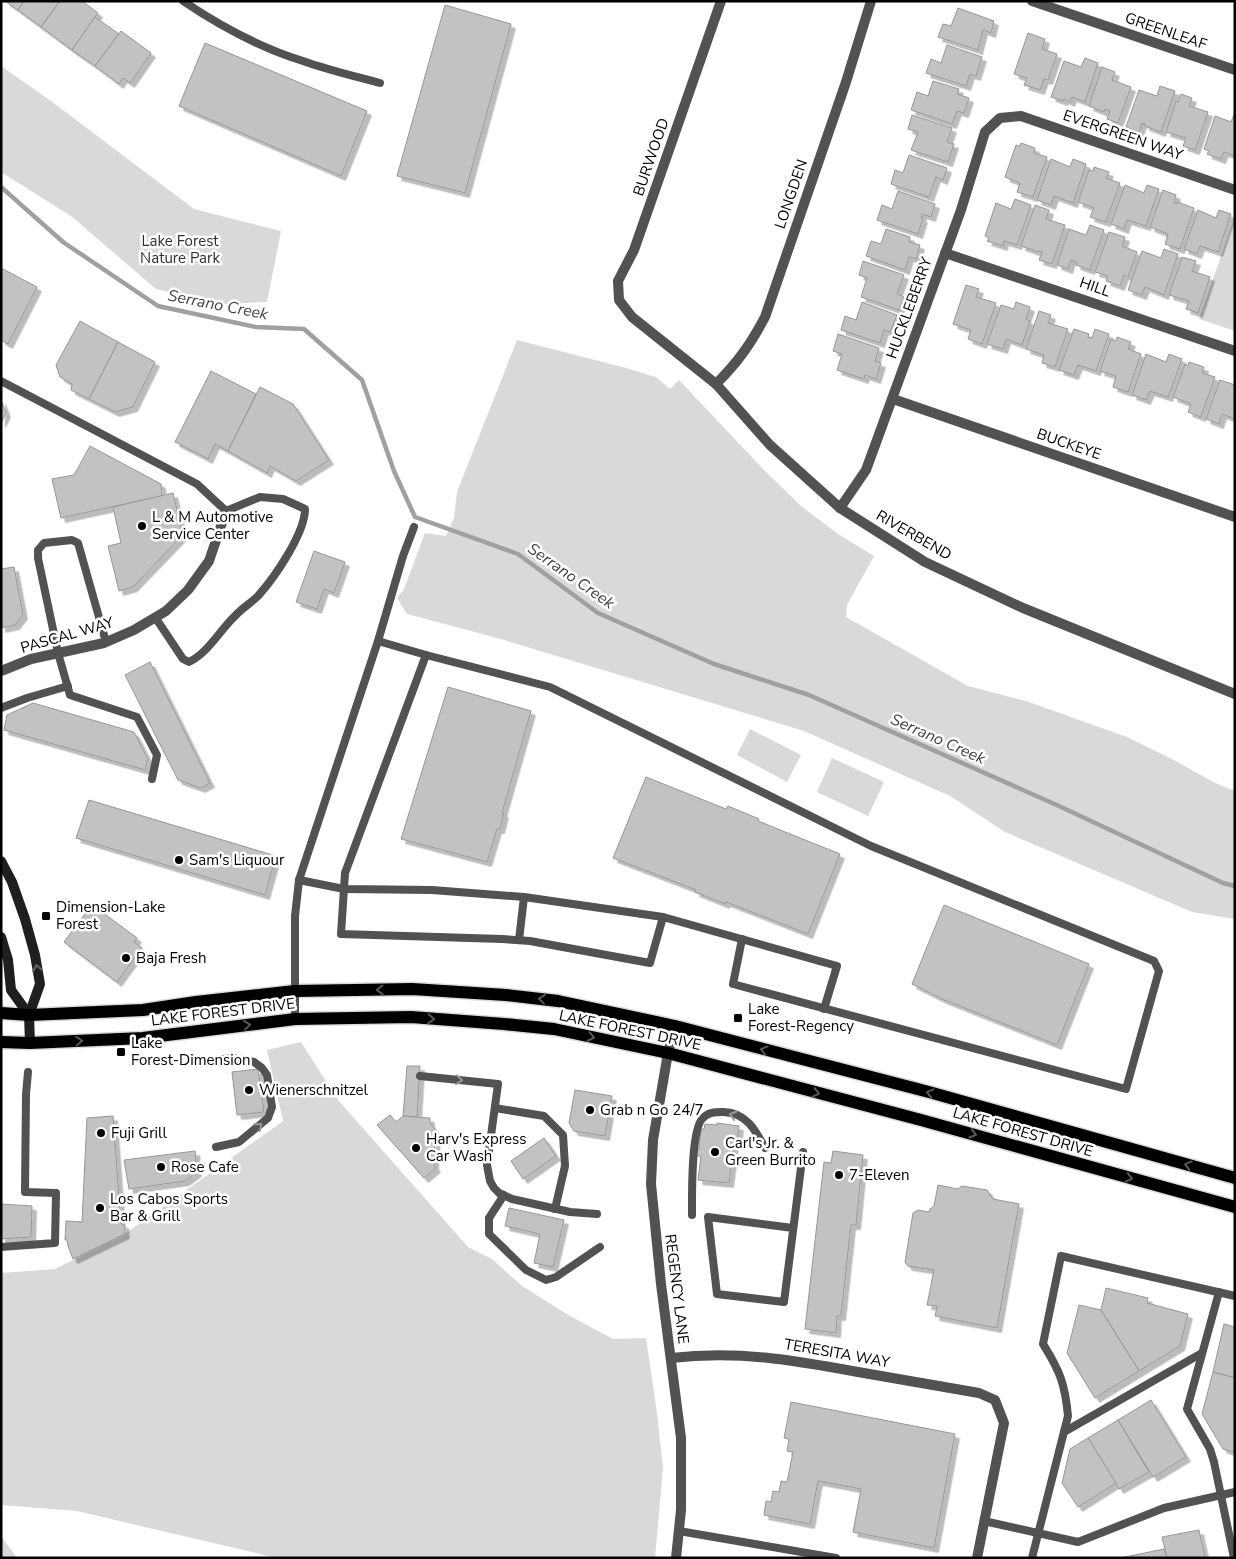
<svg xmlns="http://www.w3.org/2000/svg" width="1236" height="1559" font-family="'Nunito Sans',sans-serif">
<defs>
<filter id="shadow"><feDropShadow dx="4.5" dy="4.5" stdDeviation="0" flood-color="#0004"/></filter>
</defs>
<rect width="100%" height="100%" fill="#fff"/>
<g fill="#d9d9d9">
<polygon points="1,66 51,101 194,209 281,231 267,302 224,304 156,289 71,216 1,172"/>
<polygon points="1235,216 1235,331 1199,319"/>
<polygon points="517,340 626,368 656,377 670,389 679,380 764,470 801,506 838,534 874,556 847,605 846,617 968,686 1026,701 1127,737 1172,759 1215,783 1235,791 1235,919 1192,912 1005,832 950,796 804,731 501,639 407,614 397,598 404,589 425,533 446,536 454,518 457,492"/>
<polygon points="750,729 801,755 787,782 737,755"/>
<polygon points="832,758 884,782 868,816 817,792"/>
<polygon points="301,1042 338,1100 468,1247 492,1259 522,1286 570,1316 613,1339 646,1338 657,1413 663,1468 655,1558 277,1558 77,1511 1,1505 1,1273 55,1269 125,1234 283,1121 267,1050"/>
<polygon points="1,1536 17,1558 1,1558"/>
</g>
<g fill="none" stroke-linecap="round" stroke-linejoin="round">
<polyline stroke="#a0a0a0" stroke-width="4.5" points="1,187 63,242 158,306 256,327 304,329 362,380 394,471 415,517 518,554 598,613 714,664 809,695 1059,806 1223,883 1235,886"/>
</g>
<g fill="#c2c2c2" stroke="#969696" filter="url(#shadow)">
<polygon points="5,1 24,1 18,10"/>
<polygon points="24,1 60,1 41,27 18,10"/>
<polygon points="60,1 82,1 98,13 72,50 41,27"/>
<polygon points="445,5 511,24 465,193 397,176"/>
<polygon points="958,8 994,21 991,33 983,30 978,50 938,37 943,24 951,26"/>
<polygon points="95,17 119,34 95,66 72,50"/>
<polygon points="121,31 151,53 130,83 123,78 119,84 95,66"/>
<polygon points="1028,33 1045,39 1042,49 1057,54 1048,80 1044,79 1040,90 1024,85 1027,78 1014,74"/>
<polygon points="205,43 367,111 341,176 179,106"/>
<polygon points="947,45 982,57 976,76 970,74 966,86 926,73 931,59 941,63"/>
<polygon points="1085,58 1098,63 1085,102 1072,97 1070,102 1064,99 1063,101 1051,97 1064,61 1081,67"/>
<polygon points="1102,67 1115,72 1112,80 1131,87 1118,123 1107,119 1110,111 1105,109 1104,112 1089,106"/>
<polygon points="933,81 959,89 957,94 969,98 964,113 957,111 952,124 911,110 917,92 928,96"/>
<polygon points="1160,86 1175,91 1161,132 1145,126 1145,124 1142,123 1139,132 1126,127 1139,90 1157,96"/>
<polygon points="1181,94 1192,98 1189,106 1208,112 1195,150 1183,146 1186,138 1166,132 1176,101 1178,102"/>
<polygon points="1235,112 1235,156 1224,152 1221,159 1207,154 1209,151 1204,149 1215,116 1231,122"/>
<polygon points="912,115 952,128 947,142 954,144 948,162 911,150 918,132 908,129"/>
<polygon points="1021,143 1035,148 1034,153 1047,157 1033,197 1017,192 1020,183 1005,177 1016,145 1020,146"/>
<polygon points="909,155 947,168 943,180 936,177 929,197 891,184 895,170 903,173"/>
<polygon points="1051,159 1070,167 1073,159 1086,164 1073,203 1054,196 1051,205 1037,200"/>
<polygon points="1094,167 1109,172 1106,178 1120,183 1106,222 1090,217 1094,208 1078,202 1089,170 1093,171"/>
<polygon points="1125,185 1144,193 1147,185 1159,189 1146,226 1127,220 1124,229 1111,224"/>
<polygon points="1163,190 1176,195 1174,203 1177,204 1177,202 1194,208 1180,249 1165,244 1168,234 1150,227"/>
<polygon points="898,191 935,204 931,217 922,214 921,218 923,218 918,234 877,220 882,205 892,209"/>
<polygon points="1015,199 1031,205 1017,245 1004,241 1003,246 987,241 989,238 985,236 996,203 1011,209"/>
<polygon points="1035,205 1049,210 1046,219 1065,225 1052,264 1039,260 1042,252 1039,251 1038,252 1021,246"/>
<polygon points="1198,210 1216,218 1219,210 1231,214 1218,252 1200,246 1197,254 1184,249"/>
<polygon points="1090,225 1104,230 1090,270 1076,265 1077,262 1071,260 1068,269 1057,265 1069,229 1086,235"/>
<polygon points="886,229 910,237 909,242 920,245 916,259 909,257 905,270 866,256 871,241 881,244"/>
<polygon points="1109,232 1125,237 1122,246 1137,252 1128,277 1124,275 1120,286 1106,281 1108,276 1095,272"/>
<polygon points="1164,249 1178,254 1164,295 1145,287 1142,295 1128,290 1142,251 1161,258"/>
<polygon points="1182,257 1196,261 1192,271 1210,277 1198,313 1186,309 1189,301 1169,295"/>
<polygon points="863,261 904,275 897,294 904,297 899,310 861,297 867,278 859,275"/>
<polygon points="1,268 37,287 8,344 1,340"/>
<polygon points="966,285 979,289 976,297 996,303 982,344 968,339 971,330 953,324"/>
<polygon points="862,302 897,315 890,332 884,330 880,343 841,330 845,316 856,320"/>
<polygon points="1016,302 1030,307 1026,319 1030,321 1022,345 1006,339 1003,349 987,344 1001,305 1014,309"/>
<polygon points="1039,311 1051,315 1048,323 1068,329 1055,367 1042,363 1044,355 1026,349"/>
<polygon points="80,321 118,342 89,399 71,390 72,384 60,377 56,365"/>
<polygon points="1074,329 1089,334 1088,337 1092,338 1095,329 1109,334 1096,371 1078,365 1074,375 1059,370"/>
<polygon points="838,334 879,348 875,361 881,363 876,379 865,375 864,379 837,370 842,354 833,351"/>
<polygon points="1117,337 1131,342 1128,349 1141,354 1128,392 1113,387 1116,376 1100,371 1111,339 1116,341"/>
<polygon points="118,342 155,362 133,407 115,412 89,399"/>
<polygon points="1146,354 1166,362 1169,354 1182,359 1168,397 1150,391 1146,400 1132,395"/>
<polygon points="1189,362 1204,367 1202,373 1215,377 1201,417 1188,412 1191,404 1173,397 1185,364 1188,366"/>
<polygon points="211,371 256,394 228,451 215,444 208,459 175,442"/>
<polygon points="1220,380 1235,385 1235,419 1222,414 1219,424 1206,419"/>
<polygon points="260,387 293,404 329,460 296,481 270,466 267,473 228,451"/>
<polygon points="1,400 6,413 1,423"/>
<polygon points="90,446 161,484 162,496 61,518 52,479 74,475"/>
<polygon points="173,493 183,535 133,587 119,591 108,546 121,543 113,507"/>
<polygon points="314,551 345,562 334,593 324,589 317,609 296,602"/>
<polygon points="14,567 23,615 15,625 1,628 1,569"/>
<polygon points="150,662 210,783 201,788 178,780 125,675"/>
<polygon points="448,687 531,711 502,813 504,813 500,829 497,829 487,862 401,839"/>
<polygon points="33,703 134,732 148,759 145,770 4,730 7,715"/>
<polygon points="646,777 726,809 728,806 759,819 758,821 840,854 808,934 726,902 725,904 695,892 696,890 613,858"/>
<polygon points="89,800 276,856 265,895 76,838"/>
<polygon points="944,905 1089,964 1057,1045 942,999 912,984"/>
<polygon points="90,907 96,912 98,909 137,938 134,942 142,948 117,982 64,942"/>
<polygon points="407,1066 420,1066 417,1117 403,1116"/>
<polygon points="258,1069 260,1084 263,1084 265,1096 262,1097 264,1112 237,1115 232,1072"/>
<polygon points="575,1090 612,1096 605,1136 574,1131 569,1123"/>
<polygon points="390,1115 396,1122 403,1116 430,1118 430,1123 436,1131 434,1165 436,1168 424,1178 377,1125"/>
<polygon points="113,1116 121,1224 124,1224 125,1234 73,1259 68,1246 67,1240 65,1240 66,1221 82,1222 87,1118"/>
<polygon points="717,1123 739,1126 737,1143 734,1143 729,1183 698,1180 701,1156 696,1156 697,1149 699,1149 701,1129 704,1129 705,1124 717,1125"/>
<polygon points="544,1138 556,1156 523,1179 511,1161"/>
<polygon points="195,1151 197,1172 185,1181 129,1189 124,1160"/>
<polygon points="833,1151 863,1155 856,1225 851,1225 841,1316 837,1316 836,1333 805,1329 824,1162 831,1163"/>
<polygon points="938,1185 958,1189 962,1186 987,1190 993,1199 1019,1204 997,1328 935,1316 937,1306 927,1305 934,1270 908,1266 905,1262 913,1213 918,1210 929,1212 930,1209 934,1206"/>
<polygon points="1,1204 32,1206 31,1237 1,1239"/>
<polygon points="509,1208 564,1220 553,1267 534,1263 540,1234 505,1226"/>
<polygon points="1106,1288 1148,1298 1147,1303 1188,1314 1180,1346 1139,1371 1101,1310"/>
<polygon points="1079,1305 1101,1310 1139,1371 1095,1398 1067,1353"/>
<polygon points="1224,1324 1235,1327 1235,1378 1213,1372"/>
<polygon points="1213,1372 1235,1378 1235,1452 1223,1449 1202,1414"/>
<polygon points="1151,1400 1186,1457 1153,1477 1118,1420"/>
<polygon points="791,1402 955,1434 934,1548 853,1532 861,1489 818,1481 810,1524 764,1515 766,1501 771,1502 773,1491 779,1492 781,1481 787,1482 793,1452 787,1451 789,1439 784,1438"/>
<polygon points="1118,1420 1149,1472 1119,1489 1088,1438"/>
<polygon points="1088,1438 1116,1483 1078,1507 1062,1483 1070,1449"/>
<polygon points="1199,1530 1205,1558 1167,1558 1162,1537"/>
<polygon points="1164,1549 1167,1558 1120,1558"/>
</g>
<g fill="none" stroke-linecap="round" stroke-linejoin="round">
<g stroke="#dbdbdb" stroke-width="15">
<g id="primary">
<polyline points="1,1013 29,1015 143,1010 196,1002 295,991 412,989 506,995 558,1001 675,1026 929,1092 1235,1178"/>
<polyline points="1,1042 30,1043 143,1038 295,1019 411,1017 504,1024 554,1029 668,1053 921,1120 1235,1207"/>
</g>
</g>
<g stroke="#525252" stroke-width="8">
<path d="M183 1C220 26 261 48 303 61 328 70 354 76 380 83"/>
<path d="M1 381 197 484 226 511 260 497 283 499 305 509C305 533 275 577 258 596 251 603 242 608 235 616 220 630 208 653 189 662L183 659 155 617"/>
<polyline points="378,641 426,655 550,687 871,846 1154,961 1159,971 1126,1089 733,984 742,939"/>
<polyline points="106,642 78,543 72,540 44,543 38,550 38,558 58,653 70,695 137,717 157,755 152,779"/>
<polyline points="426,655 345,873 341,934 502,939 530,941 650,963 663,917"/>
<polyline points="1,708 27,698 68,686"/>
<polyline points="299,880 344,889 432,890 524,897 663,917 837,966 824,1009"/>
<polyline points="519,940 524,897"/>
<polyline points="295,1019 295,916 299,880 378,641 403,556 414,527"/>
<polyline points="205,1061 233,1058 254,1062 262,1068 267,1075 272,1107 268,1118 239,1142 216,1147"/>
<polyline points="420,1076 498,1084 487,1165 490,1181 494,1188 499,1193 512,1199 570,1212 597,1214"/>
<polyline points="495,1108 544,1116 563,1135 565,1166 555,1209"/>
<polyline points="504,1195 489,1218 489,1234 526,1270 546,1280 556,1277 600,1247"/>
<path d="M692 1215C692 1196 691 1132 702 1119 708 1112 715 1112 723 1112 746 1112 756 1131 765 1148"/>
<polyline points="793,1228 708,1217 717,1294 784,1302 803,1152"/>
<polyline points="1,1247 55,1243 56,1193 25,1192 26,1094 28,1072"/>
<polyline points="1219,1292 1187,1409 1210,1449 1214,1462 1234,1558"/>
<polyline points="1064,1432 1202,1353"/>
<polyline points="984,1521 1078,1542 1164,1508 1235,1492"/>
<polyline points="679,1531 836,1558"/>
<path d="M1032 1558 1068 1416C1065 1384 1060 1371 1043 1344L1061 1256 1235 1296"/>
</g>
<g stroke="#525252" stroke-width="10">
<polyline points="721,1 634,250 618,281 619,300 632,317 716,384 770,445 840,508 925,562 1023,608 1235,694"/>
<polyline points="945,253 1235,351"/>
<path d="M716 384C738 362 750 345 765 317L846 82 871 1"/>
<polyline points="893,399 1235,517"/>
<polyline points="840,508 866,470 961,210 985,132 1000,118 1021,116 1235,190"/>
<polyline points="1,671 31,659 104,643 134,630 166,611 188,590 209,561 226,511"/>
<path d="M671 1358C737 1350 793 1360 858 1372 898 1379 939 1386 979 1393L995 1400 1004 1423 977 1558"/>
</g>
<g stroke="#525252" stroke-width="10">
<polyline points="1032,1 1235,70"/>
<polyline points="675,1026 668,1053 653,1140 651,1184 661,1284 681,1438 681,1510 676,1558"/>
</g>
<g stroke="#1f1f1f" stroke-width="10">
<polyline points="1,861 12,882 25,919 35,955 40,984 29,1015 30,1043"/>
<polyline points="1,937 8,960 11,990 29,1015"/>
</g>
<use href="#primary" stroke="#000" stroke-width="12"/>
</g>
<defs><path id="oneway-chevron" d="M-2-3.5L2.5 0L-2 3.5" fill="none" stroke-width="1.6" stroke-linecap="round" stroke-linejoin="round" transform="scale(1.25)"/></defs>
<use stroke="#626262" href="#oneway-chevron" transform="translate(37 968) rotate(-100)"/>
<g stroke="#595959">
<use href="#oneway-chevron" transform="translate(380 990) rotate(179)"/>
<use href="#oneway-chevron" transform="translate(542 999) rotate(-173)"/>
<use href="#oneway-chevron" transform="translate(431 1019) rotate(5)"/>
<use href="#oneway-chevron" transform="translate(247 1025) rotate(-6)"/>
<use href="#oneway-chevron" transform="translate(591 1037) rotate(12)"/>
<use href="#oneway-chevron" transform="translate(79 1041) rotate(-3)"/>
<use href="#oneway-chevron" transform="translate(764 1050) rotate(-165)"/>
<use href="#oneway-chevron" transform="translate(816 1093) rotate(15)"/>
<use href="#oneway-chevron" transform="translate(930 1093) rotate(-165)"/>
<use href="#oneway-chevron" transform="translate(973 1134) rotate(16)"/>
<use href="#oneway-chevron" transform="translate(1188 1165) rotate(-165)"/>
<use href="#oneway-chevron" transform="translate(1129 1178) rotate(15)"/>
</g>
<g stroke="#979797">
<use href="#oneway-chevron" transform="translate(459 1080) rotate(6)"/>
<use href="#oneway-chevron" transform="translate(733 1115) rotate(-164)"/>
<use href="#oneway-chevron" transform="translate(259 1126) rotate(-39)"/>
</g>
<g fill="#000" stroke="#fff" stroke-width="2">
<circle cx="142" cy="526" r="5"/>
<circle cx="179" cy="860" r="5"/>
<rect x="41" y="911" width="10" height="10" rx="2.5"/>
<circle cx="126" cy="958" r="5"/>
<rect x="733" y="1013" width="10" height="10" rx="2.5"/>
<rect x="116" y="1047" width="10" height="10" rx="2.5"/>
<circle cx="249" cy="1090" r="5"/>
<circle cx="590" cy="1110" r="5"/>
<circle cx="101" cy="1133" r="5"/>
<circle cx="416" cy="1148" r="5"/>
<circle cx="715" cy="1152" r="5"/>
<circle cx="161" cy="1167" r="5"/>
<circle cx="839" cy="1175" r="5"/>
<circle cx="100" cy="1208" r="5"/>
</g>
<g text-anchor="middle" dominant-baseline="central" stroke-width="5" stroke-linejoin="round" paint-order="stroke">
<g font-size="15" fill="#000" stroke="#fff">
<text transform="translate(1166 31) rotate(19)">GREENLEAF</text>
<text transform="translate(1123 135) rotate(19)">EVERGREEN WAY</text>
<text transform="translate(651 157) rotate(-71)">BURWOOD</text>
<text transform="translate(791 194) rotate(-71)">LONGDEN</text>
<text transform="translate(1095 287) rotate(19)">HILL</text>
<text transform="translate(909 308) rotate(-70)">HUCKLEBERRY</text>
<text transform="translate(1069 444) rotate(19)">BUCKEYE</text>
<text transform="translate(914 535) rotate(30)">RIVERBEND</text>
<text transform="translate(67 635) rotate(-16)">PASCAL WAY</text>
<text transform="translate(223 1012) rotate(-7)">LAKE FOREST DRIVE</text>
<text transform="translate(630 1030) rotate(12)">LAKE FOREST DRIVE</text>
<text transform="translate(1023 1132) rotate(16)">LAKE FOREST DRIVE</text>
<text transform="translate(677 1289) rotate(83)">REGENCY LANE</text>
<text transform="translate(837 1353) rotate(10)">TERESITA WAY</text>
</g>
<g font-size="15" fill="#303030" stroke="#fff">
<text x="180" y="241">Lake Forest<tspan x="180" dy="17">Nature Park</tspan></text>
</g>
<g font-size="15" fill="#000" stroke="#fff" text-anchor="start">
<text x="152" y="517">L &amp; M Automotive<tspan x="152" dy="17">Service Center</tspan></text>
<text x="189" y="860">Sam's Liquour</text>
<text x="56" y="907">Dimension-Lake<tspan x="56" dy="17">Forest</tspan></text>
<text x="136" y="958">Baja Fresh</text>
<text x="748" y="1009">Lake<tspan x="748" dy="17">Forest-Regency</tspan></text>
<text x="131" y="1043">Lake<tspan x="131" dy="17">Forest-Dimension</tspan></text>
<text x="259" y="1090">Wienerschnitzel</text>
<text x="600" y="1110">Grab n Go 24/7</text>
<text x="111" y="1133">Fuji Grill</text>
<text x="426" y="1139">Harv's Express<tspan x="426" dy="17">Car Wash</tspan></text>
<text x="725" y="1143">Carl's Jr. &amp;<tspan x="725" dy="17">Green Burrito</tspan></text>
<text x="171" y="1167">Rose Cafe</text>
<text x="849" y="1175">7-Eleven</text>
<text x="110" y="1199">Los Cabos Sports<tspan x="110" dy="17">Bar &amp; Grill</tspan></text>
</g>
<g font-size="16" font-style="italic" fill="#414141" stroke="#fff">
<text transform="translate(218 305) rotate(11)">Serrano Creek</text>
<text transform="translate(571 576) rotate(35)">Serrano Creek</text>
<text transform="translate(938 739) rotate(24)">Serrano Creek</text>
</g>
</g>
<rect width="1236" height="1559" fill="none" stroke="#000000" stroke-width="5"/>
</svg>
